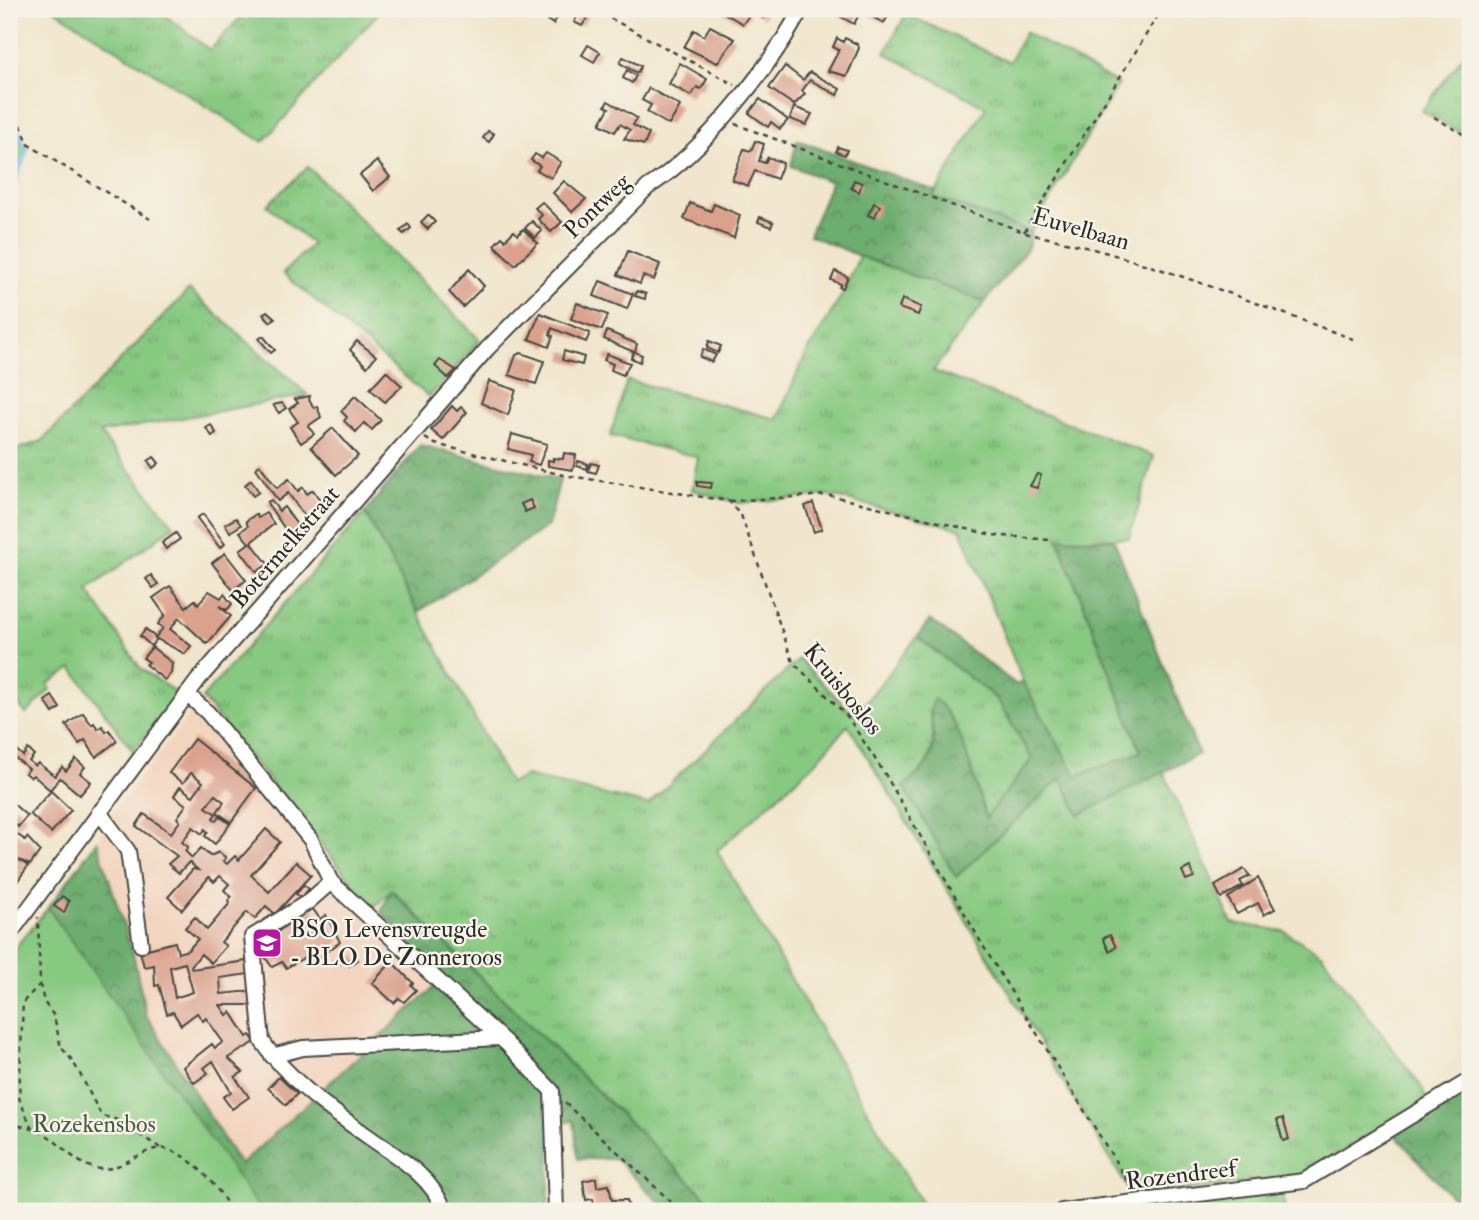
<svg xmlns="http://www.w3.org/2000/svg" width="1479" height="1220" font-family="'IM FELL Double Pica',serif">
<defs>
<pattern id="grass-tufts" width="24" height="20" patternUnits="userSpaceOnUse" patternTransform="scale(1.75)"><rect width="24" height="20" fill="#88c981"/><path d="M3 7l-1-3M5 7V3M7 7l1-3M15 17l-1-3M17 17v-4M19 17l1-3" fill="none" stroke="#6fa36a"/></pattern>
<pattern id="forest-crowns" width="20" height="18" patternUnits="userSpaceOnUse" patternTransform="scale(1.75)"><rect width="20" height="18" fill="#6ead6f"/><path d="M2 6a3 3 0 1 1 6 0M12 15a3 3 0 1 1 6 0" fill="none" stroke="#5b8d5b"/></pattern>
</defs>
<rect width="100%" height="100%" fill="#f7f3e8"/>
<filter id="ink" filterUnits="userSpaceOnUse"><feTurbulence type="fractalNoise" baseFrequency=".0143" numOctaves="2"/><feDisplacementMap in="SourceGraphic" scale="14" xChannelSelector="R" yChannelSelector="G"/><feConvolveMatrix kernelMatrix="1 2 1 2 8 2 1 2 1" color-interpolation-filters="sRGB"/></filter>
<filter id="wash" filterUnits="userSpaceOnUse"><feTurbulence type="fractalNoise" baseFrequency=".00686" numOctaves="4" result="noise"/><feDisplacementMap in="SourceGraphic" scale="28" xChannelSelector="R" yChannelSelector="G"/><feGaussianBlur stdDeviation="1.57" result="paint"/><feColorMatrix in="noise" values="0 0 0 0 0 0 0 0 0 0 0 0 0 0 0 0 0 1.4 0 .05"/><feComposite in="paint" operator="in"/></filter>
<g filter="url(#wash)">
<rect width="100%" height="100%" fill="#f1e6cd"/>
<polygon fill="#f3d4bf" points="202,698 373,908 444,979 240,1165 146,1015 97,841 109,817"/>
<g fill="url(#grass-tufts)" stroke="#5a7a56" stroke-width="2">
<polygon points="53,9 157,9 210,50 248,9 382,9 263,142"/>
<polygon points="906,14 1009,62 1025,32 1118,84 1031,232 933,197 986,107 885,53"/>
<polygon points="1470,46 1470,138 1422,111"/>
<polygon points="9,114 27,150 9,201"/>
<polygon points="308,167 480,340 429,397 283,273 312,244 267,205"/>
<polygon points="859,256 985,302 933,371 1154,456 1129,538 1058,539 1141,752 1076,776 1023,682 961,529 828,495 739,503 692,490 698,457 610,436 627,380 777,419 804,358 845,290"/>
<polygon points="189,290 308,395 100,433 174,526 88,590 140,668 178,694 133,751 72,668 48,684 50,690 26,714 9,691 9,452 42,441"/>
<path d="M365 512 510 784 526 776 648 805 799 659 855 716 917 637 997 699 1032 759 986 818 955 726 929 712C935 735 935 751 922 772L956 877 1061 777 1080 815 1163 771 1232 923 1284 931 1322 955 1421 1086 1425 1095 1421 1104 1299 1176 1133 1197 848 725 815 763 717 851 926 1211H720L392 890 373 908 202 698Z"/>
<polygon points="1283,1193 1285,1211 1137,1211"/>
</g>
<g fill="url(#forest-crowns)" stroke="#4c6c4d" stroke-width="2">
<polygon points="797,140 936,191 933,197 1031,232 1028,248 985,302 859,256 809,235 831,182 791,166"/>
<polygon points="420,445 560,480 548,526 418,612 365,512"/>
<path d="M1058 538 1114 540 1199 754 1079 815 1061 778 956 877 904 786C922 772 938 756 933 731 931 717 929 712 934 699 962 716 975 787 986 818L1032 759 997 699 917 637 930 620 1017 685 1023 682 1076 776 1141 752Z"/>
<polygon points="97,841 134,958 146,1015 240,1165 443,979 381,912 391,890 720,1211 668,1211 616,1159 578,1159 574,1121 551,1124 548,1211 93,1211 108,994 48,908"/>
<polygon points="1470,1087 1470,1211 1465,1211 1393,1133"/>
</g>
<polygon fill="#88c981" stroke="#5a7a56" stroke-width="2" points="48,908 261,1211 9,1211 9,955"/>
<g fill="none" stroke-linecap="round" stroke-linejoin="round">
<polyline stroke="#83baf2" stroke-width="3.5" points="9,110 27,150 9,201"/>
</g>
<g id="blocks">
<g fill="#daa18d" fill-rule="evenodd">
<polygon points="549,9 559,15 553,24 544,18"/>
<polygon points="582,9 592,11 582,26 574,22"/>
<polygon points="717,9 768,9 763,18 752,11 743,24"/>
<polygon points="827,9 892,9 884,23 861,11 854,24"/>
<polygon points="710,26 735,39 717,63 684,47 694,30 704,36"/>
<polygon points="837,38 843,42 845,38 857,44 859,48 847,76 828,71 839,50 833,47"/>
<polygon points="588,45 600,52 594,62 582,55"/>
<polygon points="623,57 641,66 637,73 620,63"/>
<polygon points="680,63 707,79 701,89 697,87 691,96 669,84"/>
<polygon points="785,66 803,80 810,72 840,89 837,95 810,80 802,91 805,94 794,105 769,88"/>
<polygon points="627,70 636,76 632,83 623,78"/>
<polygon points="649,88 680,106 669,125 647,112 651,105 642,100"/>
<polygon points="760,99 788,120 780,129 771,122 768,127 749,113"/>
<polygon points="608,101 637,118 633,125 649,134 644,145 624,139 630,130 620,124 615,132 600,124 609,108 605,106"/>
<polygon points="794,107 812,114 806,125 790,119"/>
<polygon points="488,131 494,134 489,142 483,138"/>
<polygon points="755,141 764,144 759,161 765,163 768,157 783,163 777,179 755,171 748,186 732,180 744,149 751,151"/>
<polygon points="838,147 847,150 845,155 836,152"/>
<polygon points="546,153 561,162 551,178 537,170 540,166 531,160 535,154 542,158"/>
<polygon points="377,161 390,177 373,191 360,175"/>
<polygon points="854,180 862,183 859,192 851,188"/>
<polygon points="564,181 586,199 572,212 553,193"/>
<polygon points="542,202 562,222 551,232 538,219 542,215 535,208"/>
<polygon points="690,203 711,211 714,204 740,215 734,238 684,219"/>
<polygon points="874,203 880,206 874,218 868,215"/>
<polygon points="428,215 435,222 428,229 421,222"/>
<polygon points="760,217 773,222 771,227 758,222"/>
<polygon points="532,221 542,231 535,238 525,228"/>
<polygon points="408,224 411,228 404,234 400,231"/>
<polygon points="523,229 538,243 515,265 494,245 502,237 505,240 514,231 518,235"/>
<polygon points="628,251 660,264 654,280 643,276 640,284 618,275"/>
<polygon points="469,269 484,286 463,307 449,292"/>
<polygon points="835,271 848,277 843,288 839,287 841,284 831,280"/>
<polygon points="600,281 633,294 627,309 594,296"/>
<polygon points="637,291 646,294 645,299 635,296"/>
<polygon points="902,299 921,307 918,315 899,308"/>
<polygon points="577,303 608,315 602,330 571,319"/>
<polygon points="267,311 275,318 271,322 263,314"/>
<polygon points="540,313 590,333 586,342 552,328 550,335 553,336 549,347 529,339"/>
<polygon points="607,331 637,344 635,352 642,355 640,362 631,358 634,352 604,339"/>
<polygon points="263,336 275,350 271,353 259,339"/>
<polygon points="357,341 376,356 367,367 350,350"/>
<polygon points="709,341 721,346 718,353 707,348"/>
<polygon points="703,349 716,355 712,362 700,357"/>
<polygon points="564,351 584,357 582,365 562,360"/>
<polygon points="521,353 544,361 536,384 509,375 516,355"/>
<polygon points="607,354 630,363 623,375 611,370 613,364 604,360"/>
<polygon points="440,360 456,370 448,378 435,366"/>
<polygon points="386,371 402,386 385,402 370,389"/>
<polygon points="489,381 516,390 508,415 481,403"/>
<polygon points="310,396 309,400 314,408 317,406 321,417 308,426 314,434 301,443 290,427 298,422 289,409 298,403 295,399"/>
<polygon points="355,396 381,420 372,430 364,423 356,432 344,421 347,417 341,411"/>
<polygon points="282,403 286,408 279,413 273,405"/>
<polygon points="452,406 457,411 461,407 467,412 443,440 431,430"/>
<polygon points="211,425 216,433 212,436 206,428"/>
<polygon points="333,428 358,456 336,475 311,447"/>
<polygon points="512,434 547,444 539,465 529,462 531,455 508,449"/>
<polygon points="564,453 576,455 573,470 548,466 548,460 553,461 553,458 563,459"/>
<polygon points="154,457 159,463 153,468 148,461"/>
<polygon points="578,461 588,464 587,469 577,466"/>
<polygon points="591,463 599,465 596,473 588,471"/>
<polygon points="260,465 277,488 289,479 298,491 303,487 307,494 313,490 324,506 306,518 288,493 278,501 256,468"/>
<polygon points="1037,474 1041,475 1037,488 1030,486"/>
<polygon points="251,480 259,492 253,496 245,485"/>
<polygon points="697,482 712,483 711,488 697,486"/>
<polygon points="271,500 279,511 284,507 300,529 290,536 269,506 267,502"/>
<polygon points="530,500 534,508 525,512 521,504"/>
<polygon points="813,503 822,529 814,532 805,506"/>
<polygon points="266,513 274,524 251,542 268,564 257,572 240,550 249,543 240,532 248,526 246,521 256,514 258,518"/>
<polygon points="203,514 225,544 220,548 197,518"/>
<polygon points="236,518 241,525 230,532 225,524"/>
<polygon points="176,533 180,539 166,549 162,543"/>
<polygon points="225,553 246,580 233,590 212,563"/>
<polygon points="151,575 158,584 153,588 146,579"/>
<polygon points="170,586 186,607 195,600 198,604 209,591 221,598 224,594 232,604 227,610 219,606 231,616 207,644 179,618 170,629 191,646 185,654 155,638 163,628 158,624 165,615 153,598"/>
<polygon points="146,629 157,639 151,646 140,636"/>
<polygon points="152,647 172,663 171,673 165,680 146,665 149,662 143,658"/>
<polygon points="52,696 60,708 53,713 45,701"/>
<polygon points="83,713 92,725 94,723 98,729 102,726 106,732 109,730 117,741 96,757 85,740 79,744 66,725"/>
<path d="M194 739 256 788 231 822 217 812 224 802 215 795 206 807 216 814 213 818 216 821 219 816 230 824 215 844 205 836 208 832 205 829 202 834 193 827 182 842 188 847 185 851 192 858 201 848 210 856 219 852 226 858 223 861 227 864 235 856 239 860 266 829 280 842 251 875 269 892 296 862 311 875 275 914 266 906 255 919 247 912 221 942 226 946 211 963 201 954 191 966 192 969 247 961 249 974 220 978 221 994 251 991 253 1005H220L227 1015 231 1012 247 1037 250 1035 255 1042 228 1058 243 1072 235 1077 249 1097 232 1109 223 1097 231 1092 213 1061 204 1068 208 1073 194 1083 183 1067 212 1044 215 1048 223 1042 206 1018 203 1021 197 1013 181 1025 173 1012 167 1014 159 985 155 986 154 965 144 967 140 951 175 942 178 953 188 950 198 939 185 928 195 917 207 930 230 903 228 901 231 897 224 890 229 884 220 876 214 882 209 877 182 910 168 897 193 869 198 870 189 862 179 873 168 864 177 856 136 826 144 814 171 833 180 821 177 818 186 805 174 796 180 787 193 796 203 782 191 773 183 783 169 773ZM185 963 193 992 175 998 170 967Z"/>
<polygon points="13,747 23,756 28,749 34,755 29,761 35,766 38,763 55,776 62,767 66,771 76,759 85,767 80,773 91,782 80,795 60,778 50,790 33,775 31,777 25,773 29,769 9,753"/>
<polygon points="51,791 71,810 51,833 30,814"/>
<polygon points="9,800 27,816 18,827 9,818"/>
<polygon points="14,832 25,840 27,837 40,851 30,865 19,860 28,866 17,882 9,875 9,839"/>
<polygon points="1190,867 1194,877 1186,880 1182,871"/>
<polygon points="1244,869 1250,876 1240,881 1243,886 1221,898 1215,886"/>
<polygon points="1258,878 1275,909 1264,915 1258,903 1237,914 1228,898"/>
<polygon points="304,885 309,889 301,898 296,894"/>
<polygon points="62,896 69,901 64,913 54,906"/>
<polygon points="311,906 320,919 326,915 340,942 313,962 309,955 286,968 282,962 272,967 258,947"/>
<polygon points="1110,935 1116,947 1109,951 1103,938"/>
<polygon points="355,955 358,960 349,966 346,962"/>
<polygon points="392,962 413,983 411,985 416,990 404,1002 399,998 394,1003 372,983"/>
<polygon points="279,1077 297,1094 286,1105 268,1088"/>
<polygon points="1283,1118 1289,1139 1283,1141 1277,1120"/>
<polygon points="596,1178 597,1187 609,1185 612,1200 627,1200 629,1211 595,1211 593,1199 586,1200 583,1181"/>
</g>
</g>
</g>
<g filter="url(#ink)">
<use href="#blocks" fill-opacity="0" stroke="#494743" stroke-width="2"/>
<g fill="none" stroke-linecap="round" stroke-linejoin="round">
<g stroke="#494743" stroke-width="18">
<g id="minor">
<polyline points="187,694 208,713 311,840 331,882 506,1043 552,1091 556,1211"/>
<polyline points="99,812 128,851 141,945"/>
<path d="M331 882 308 902 252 937 262 1041C288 1080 328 1108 366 1135 397 1157 430 1174 445 1211"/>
<path d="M9 935 198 680 487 349 648 187C702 153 772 65 801 9"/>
<polyline points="272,1056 303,1048 499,1038"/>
<polyline points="1062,1211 1304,1181 1470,1080"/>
</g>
</g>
<g stroke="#494743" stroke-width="2.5" stroke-dasharray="5 5" stroke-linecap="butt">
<polyline points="527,9 531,12 535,9"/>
<polyline points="593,9 735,85"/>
<polyline points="9,55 14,9"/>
<polyline points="9,97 29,145 150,219"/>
<polyline points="1434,117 1470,138"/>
<path d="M735 124 1029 234C1138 255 1248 301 1353 339"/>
<polyline points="1024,232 1162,9"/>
<polyline points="425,438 435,444 563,475 729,501 741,515 793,662 847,716 885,774 982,944 1133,1190"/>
<polyline points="729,501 828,495 992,535 1050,540"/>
<path d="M40 984 44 1002 54 1016 61 1048C76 1059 90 1097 102 1116L115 1119 162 1149"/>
<polyline points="565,1103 681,1211"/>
<path d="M9 1124C21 1126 34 1128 45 1134 61 1144 75 1163 94 1168 116 1174 134 1154 155 1149 182 1143 222 1189 230 1211"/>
<polyline points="11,1124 16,1144 17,1211"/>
<polyline points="32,1129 19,1098 23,1002 40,984 38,917"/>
</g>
<use href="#minor" stroke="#fff" stroke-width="14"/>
</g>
</g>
<defs>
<g id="school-square" transform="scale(1.575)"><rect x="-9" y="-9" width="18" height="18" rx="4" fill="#b5179e" stroke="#f7f3e8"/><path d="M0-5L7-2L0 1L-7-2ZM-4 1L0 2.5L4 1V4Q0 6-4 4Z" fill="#fff"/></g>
</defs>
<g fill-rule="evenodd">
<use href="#school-square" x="267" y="943"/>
</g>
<g text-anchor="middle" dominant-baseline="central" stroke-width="5" stroke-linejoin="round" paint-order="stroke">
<g font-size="24" fill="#2b2b2b" stroke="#f7f3e8">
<text transform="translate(597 206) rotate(-44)">Pontweg</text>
<text transform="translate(1081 229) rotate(16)">Euvelbaan</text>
<text transform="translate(285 547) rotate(-49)">Botermelkstraat</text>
<text transform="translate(843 689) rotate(51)">Kruisboslos</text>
<text transform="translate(1181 1175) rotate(-7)">Rozendreef</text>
</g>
<g font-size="24" fill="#2b2b2b" stroke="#f7f3e8" text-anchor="start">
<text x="290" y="929">BSO Levensvreugde<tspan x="290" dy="28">- BLO De Zonneroos</tspan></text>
</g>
<g font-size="24" fill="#475a45" stroke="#f7f3e8">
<text x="94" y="1124">Rozekensbos</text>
</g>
</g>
<rect width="1479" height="1220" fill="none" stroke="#f7f3e8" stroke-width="35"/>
</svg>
